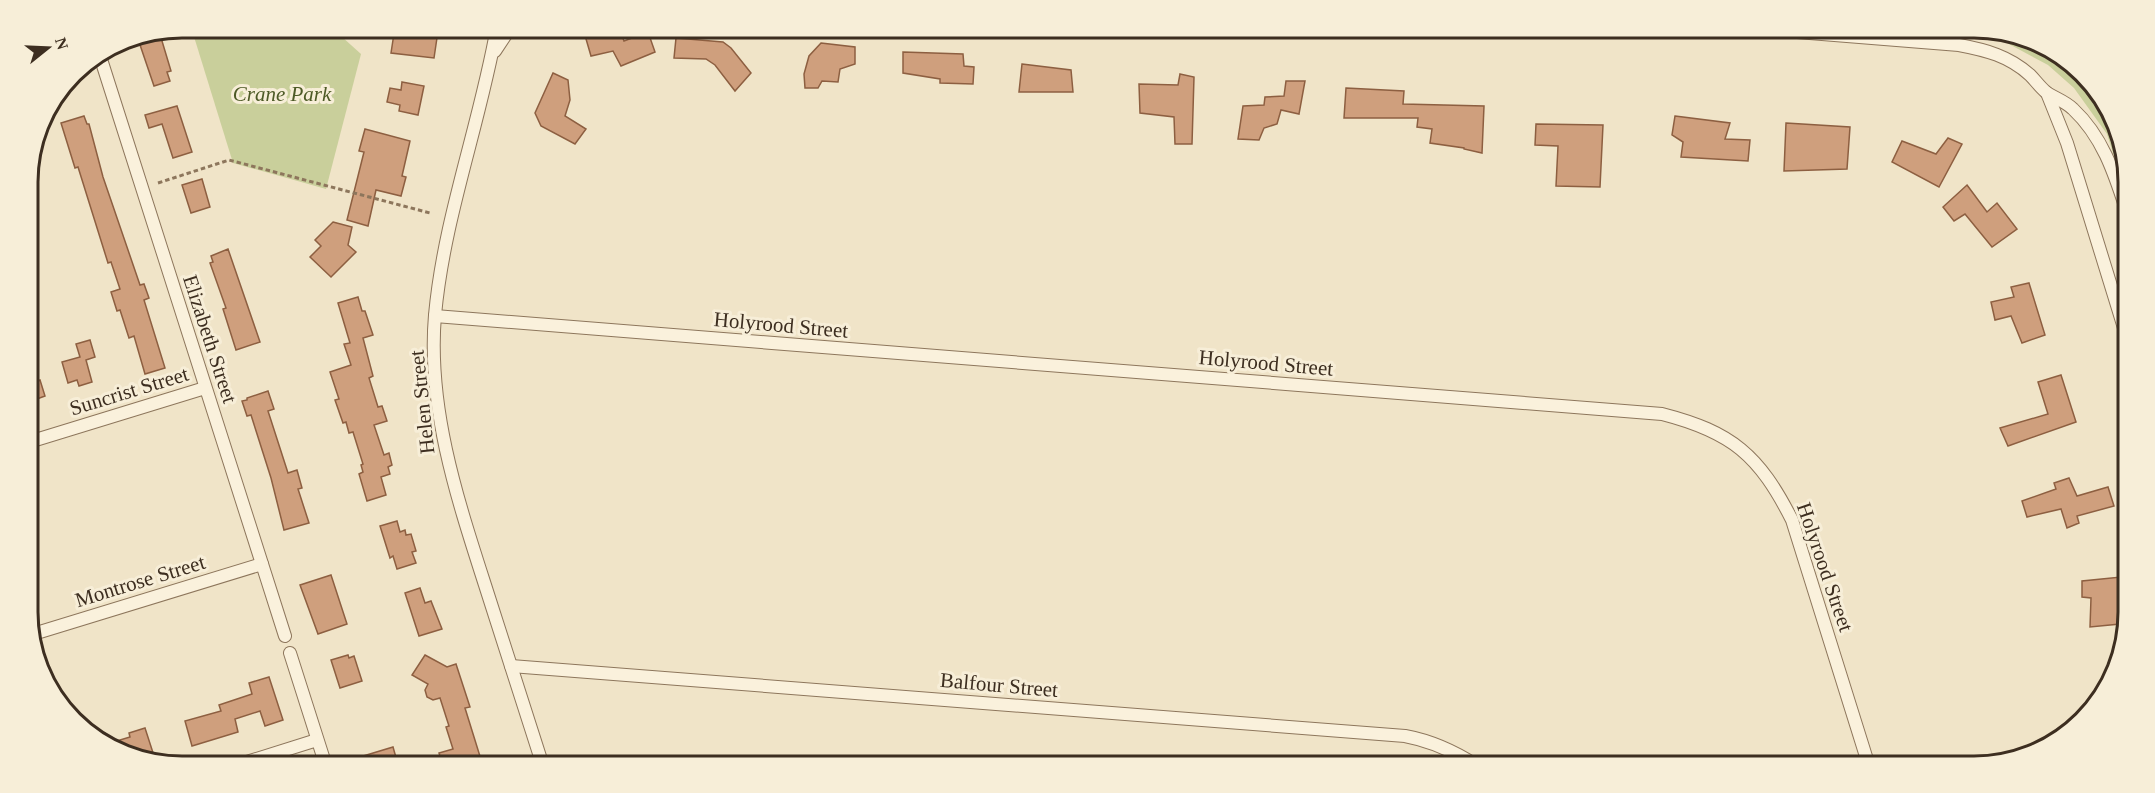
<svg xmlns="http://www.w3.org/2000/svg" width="2155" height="793" font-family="'Times New Roman',serif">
<rect width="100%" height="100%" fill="#f0e4c8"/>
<g fill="#c9cf9b">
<polygon points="191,27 331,27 361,54 326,189 233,163"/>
<polygon points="1950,27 1974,27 2023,35 2090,80 2127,161 2126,194 2107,134 2074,88 2048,65 1983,30"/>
</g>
<g fill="#cf9f7d" stroke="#8d5f41" stroke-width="1.5">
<polygon points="395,27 422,27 422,29 438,31 434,58 391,53"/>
<polygon points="600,27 619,27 624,41 648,32 655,52 621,66 613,51 591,56 584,32"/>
<polygon points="159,31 171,71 167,72 170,81 154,86 137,36"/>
<polygon points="676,38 723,42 731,48 751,73 735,91 715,65 706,59 674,58"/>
<polygon points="821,43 855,47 855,64 840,69 838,82 822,81 818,88 805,88 804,74 809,56"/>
<polygon points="903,52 963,54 964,66 974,67 973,84 940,83 940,79 903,73"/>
<polygon points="1022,64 1071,70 1073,92 1019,92"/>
<polygon points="553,73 568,80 570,100 565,116 586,129 575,144 541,126 535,113"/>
<polygon points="1180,74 1194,77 1192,144 1175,144 1174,117 1140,113 1139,84 1178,85"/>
<polygon points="1286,81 1305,81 1299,114 1281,110 1277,124 1264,128 1259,140 1238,139 1243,106 1264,105 1265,97 1284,96"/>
<polygon points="402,82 424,86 418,115 399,111 400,105 387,102 390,88 401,90"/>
<polygon points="1346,88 1404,91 1403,104 1484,106 1482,153 1464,149 1464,148 1430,143 1432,129 1417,127 1418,118 1344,118"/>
<polygon points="177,106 192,152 173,158 162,124 149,128 145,115"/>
<polygon points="84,116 87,124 89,124 103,177 140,285 144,284 149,298 144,300 165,368 145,374 134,336 129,338 120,310 117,311 111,292 120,289 111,262 108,263 78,167 75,168 61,123"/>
<polygon points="1675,116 1730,123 1725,139 1750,140 1748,161 1681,157 1683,142 1672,135"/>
<polygon points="1786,123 1850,127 1847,169 1784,171"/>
<polygon points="1536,124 1603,125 1600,187 1556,186 1558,146 1535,145"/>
<polygon points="365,129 410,141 402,176 406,177 401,196 376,190 368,226 347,220 364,152 359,151"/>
<polygon points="1948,138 1962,144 1939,187 1892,162 1902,141 1936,154"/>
<polygon points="202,179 210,207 191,213 182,185"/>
<polygon points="1967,185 1987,212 1997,203 2017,229 1992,247 1965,214 1954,221 1943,207"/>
<polygon points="333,222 352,227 348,245 356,252 331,277 310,257 321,246 315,240"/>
<polygon points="228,249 260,342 236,350 223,309 226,308 210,263 213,262 211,256"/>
<polygon points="2029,283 2045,335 2022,343 2011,316 1995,320 1991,302 2014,297 2011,287"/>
<polygon points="358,297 362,311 365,311 373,335 363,338 373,376 369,378 378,407 382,406 387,421 374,425 384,455 389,453 392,465 388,467 390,474 381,477 386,495 367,501 359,474 363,472 361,465 363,464 353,432 349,433 346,422 343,423 335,400 339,399 330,372 351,365 344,344 350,343 338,303"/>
<polygon points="90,340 95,357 86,360 92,382 79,386 77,380 68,383 62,362 80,357 76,344"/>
<polygon points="2061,375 2076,422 2008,446 2000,428 2048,414 2038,382"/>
<polygon points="40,380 45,396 29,402 29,384"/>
<polygon points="268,391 274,409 268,411 288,473 297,470 302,488 298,489 309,523 284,530 271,478 251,415 247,416 242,401 247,400 247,398"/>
<polygon points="2069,478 2077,496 2108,487 2114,506 2077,516 2079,523 2067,528 2061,509 2027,517 2022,501 2056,489 2054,483"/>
<polygon points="397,521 400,532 405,530 406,535 411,534 416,551 412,552 416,563 397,569 393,556 390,558 380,526"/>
<polygon points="331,575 347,624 318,634 300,585"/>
<polygon points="2121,577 2120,624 2090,627 2091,598 2082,597 2082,581"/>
<polygon points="420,588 425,603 431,601 442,629 419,636 405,593"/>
<polygon points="348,655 349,658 354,656 362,681 340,688 331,660"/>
<polygon points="425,655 447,667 456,664 470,707 465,708 483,766 455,766 454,763 443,766 439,753 453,749 446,727 449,726 440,698 433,700 427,697 425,690 428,684 412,675"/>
<polygon points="269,677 283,720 265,726 260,711 235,719 238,732 192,746 185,721 221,711 219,705 252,694 249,683"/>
<polygon points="145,728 156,762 132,758 110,743 130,737 129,733"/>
<polygon points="393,747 397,761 392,762 394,766 341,766 340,763"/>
</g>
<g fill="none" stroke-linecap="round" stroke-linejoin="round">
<g stroke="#8d765c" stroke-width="14">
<g id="minor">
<path d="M497 27C480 124 444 217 435 315 427 407 457 498 485 585 504 645 524 705 543 766"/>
<path d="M1735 27 1959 45C1986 50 2009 56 2030 75 2035 80 2040 87 2046 92 2054 98 2065 101 2073 109 2102 136 2114 172 2126 209"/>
<polyline points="495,51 511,27"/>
<polyline points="99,53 285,636"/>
<polyline points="2047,93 2067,143 2124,328"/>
<path d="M435 316 1662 414C1732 432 1759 455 1792 520L1869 766"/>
<polyline points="29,442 205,388"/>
<polyline points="30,635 262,564"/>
<polyline points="290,653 326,766"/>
<path d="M511 666 1405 736C1432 741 1454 751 1477 766"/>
<polyline points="234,766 317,740"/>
</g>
</g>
<polyline stroke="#8d765c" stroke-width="3" stroke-dasharray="4.5 3" stroke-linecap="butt" points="158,183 229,160 430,213"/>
<use href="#minor" stroke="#faf1dc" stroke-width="12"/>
</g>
<g text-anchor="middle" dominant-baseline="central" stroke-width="6" stroke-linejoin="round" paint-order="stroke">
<g font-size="21" font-style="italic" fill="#4d5a26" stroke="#f7eed8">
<text x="282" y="94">Crane Park</text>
</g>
<g font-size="21" fill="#3d2e20" stroke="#f7eed8">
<text transform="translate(781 325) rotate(5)">Holyrood Street</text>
<text transform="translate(210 339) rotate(72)">Elizabeth Street</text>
<text transform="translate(1266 363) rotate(5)">Holyrood Street</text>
<text transform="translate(129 391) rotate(-17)">Suncrist Street</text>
<text transform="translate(422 402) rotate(-96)">Helen Street</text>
<text transform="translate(1825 567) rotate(71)">Holyrood Street</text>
<text transform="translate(140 581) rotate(-17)">Montrose Street</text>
<text transform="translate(999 685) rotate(5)">Balfour Street</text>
</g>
</g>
<path d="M0 0H2155V793H0ZM182 38H1974A144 144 0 0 1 2118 182V612A144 144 0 0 1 1974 756H182A144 144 0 0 1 38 612V182A144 144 0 0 1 182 38Z" fill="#f7eed8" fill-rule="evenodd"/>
<path fill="none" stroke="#3d2e20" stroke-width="3" d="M182 38H1974A144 144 0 0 1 2118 182V612A144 144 0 0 1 1974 756H182A144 144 0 0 1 38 612V182A144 144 0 0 1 182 38Z"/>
<g transform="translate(48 48) rotate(72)" stroke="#f7eed8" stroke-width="4.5" paint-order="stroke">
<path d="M0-4.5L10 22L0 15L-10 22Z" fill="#3d2e20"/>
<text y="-9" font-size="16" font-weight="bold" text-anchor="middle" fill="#3d2e20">N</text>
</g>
</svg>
